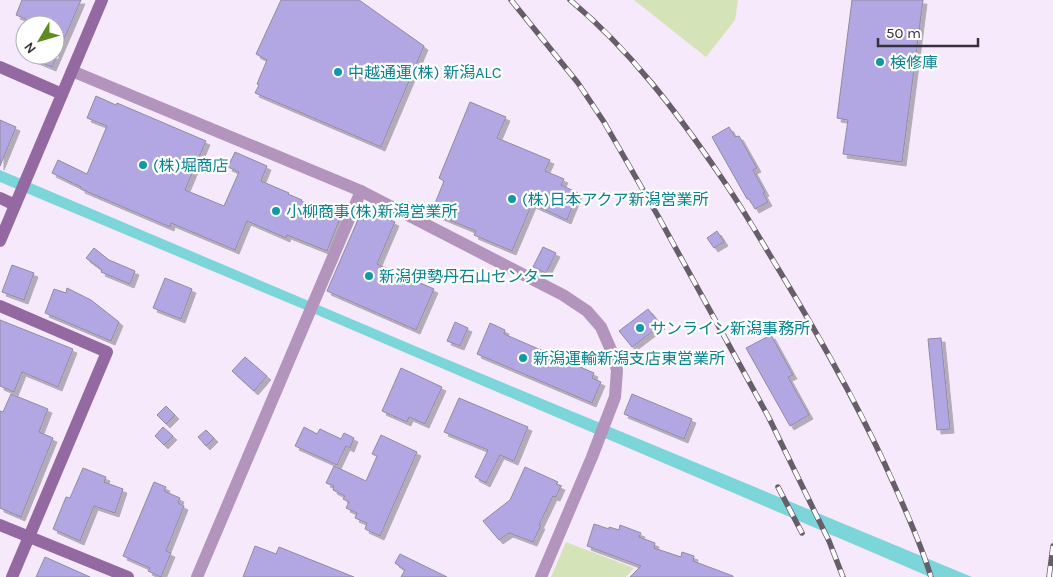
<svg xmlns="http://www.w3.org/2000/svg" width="1053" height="577" font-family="Karla,'Noto Sans JP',sans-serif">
<defs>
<filter id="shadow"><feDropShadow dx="4" dy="4" stdDeviation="0" flood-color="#0004"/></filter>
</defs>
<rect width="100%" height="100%" fill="#f6e9fc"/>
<g fill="#d5e3b8">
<polygon points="634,0 738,0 735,20 706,57"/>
<polygon points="566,542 634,568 626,577 551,577"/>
</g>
<polygon fill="#7cd5d8" points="0,170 434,354 972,577 930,577 315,314 0,182"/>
<g fill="#b3a7e3" stroke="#8f8b9f" filter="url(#shadow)">
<polygon points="22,0 81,0 52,67 23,55 55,55 55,25 23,25 26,19 16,15"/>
<polygon points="281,0 359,0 424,46 381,147 255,93 259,85 257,84 267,60 256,54"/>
<polygon points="852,0 923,0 902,162 843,154 848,120 837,118"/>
<polygon points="96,96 116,105 117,103 206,141 185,190 224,206 239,172 228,167 235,152 267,166 261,181 289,193 288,194 302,200 301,201 341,216 327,251 287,235 286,238 247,221 235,250 171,223 170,227 81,189 81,187 52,173 58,160 87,174 107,126 87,118"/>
<polygon points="470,102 506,117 497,138 550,160 545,171 564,179 561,185 578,193 567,220 532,204 512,251 474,235 476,231 435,214 438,208 434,206 444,181 439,178"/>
<polygon points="0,120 16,127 0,166"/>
<polygon points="729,127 735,137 739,136 757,168 753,170 765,192 763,193 768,202 755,209 749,199 747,199 712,137"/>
<polygon points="363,208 395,222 377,264 434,289 416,330 327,291"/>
<polygon points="717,231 724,242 714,248 707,238"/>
<polygon points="543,247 556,253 546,273 533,267"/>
<polygon points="94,248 109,260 135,271 130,284 101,272 102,270 86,258"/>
<polygon points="12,265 34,273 24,300 2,292"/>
<polygon points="165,278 192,289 181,319 153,308"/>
<polygon points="67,288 91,300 119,322 111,341 45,313 54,289 66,293"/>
<polygon points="648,309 661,325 632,347 619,331"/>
<polygon points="0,320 73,349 58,387 22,372 14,392 0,386"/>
<polygon points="455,322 468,328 460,346 447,341"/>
<polygon points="490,323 505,330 504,334 594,373 592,378 601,382 592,403 477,354"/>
<polygon points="771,335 793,375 788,377 809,415 790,426 746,348"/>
<polygon points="941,338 950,429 937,430 928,339"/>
<polygon points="245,357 267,376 254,391 232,371"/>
<polygon points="401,368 442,387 425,424 409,417 407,422 382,411"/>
<polygon points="11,394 48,409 39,432 53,438 21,517 0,508 0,411 3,412"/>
<polygon points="632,394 692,419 684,439 624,414"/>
<polygon points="459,398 528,427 514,461 500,455 486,483 475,477 488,450 444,432"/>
<polygon points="166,406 175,415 166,424 157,415"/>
<polygon points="163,427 173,436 164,445 155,436"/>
<polygon points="304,427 317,434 320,429 341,439 344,433 354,438 350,448 346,446 337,465 295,446"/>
<polygon points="206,430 214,438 206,446 198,437"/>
<polygon points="381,435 417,452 380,536 365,529 367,523 355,518 357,513 346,508 349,502 343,499 345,496 333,490 334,486 326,483 334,466 366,481 377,456 372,454"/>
<polygon points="525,467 558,482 556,484 561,486 556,497 553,496 539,525 541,525 533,542 509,533 499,540 483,521 510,500"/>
<polygon points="83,468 106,477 104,482 123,489 115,513 94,506 80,541 53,529 66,497 70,498"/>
<polygon points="154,482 166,487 164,491 180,498 178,503 184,506 166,551 171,553 161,577 148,571 150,568 123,556"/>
<polygon points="594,524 609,529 609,527 619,530 620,525 641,533 639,537 655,543 654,548 681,557 682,552 694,556 693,561 733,576 733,577 630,577 641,566 587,546"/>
<polygon points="255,546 276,554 279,547 354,577 243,577"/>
<polygon points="400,554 447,577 401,577 405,570 395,563"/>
<polygon points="45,557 90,577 36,577"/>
</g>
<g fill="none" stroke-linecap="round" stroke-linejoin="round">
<g stroke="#b294bc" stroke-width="12">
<polyline points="72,71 361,191 563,295 587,311 601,327 611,350 617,370 615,397 592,457 541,577"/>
<polyline points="197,577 361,191"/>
</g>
<g stroke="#9468a1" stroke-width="12">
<polyline points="0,67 62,94"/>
<polyline points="0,198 15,205"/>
<polyline points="0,241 102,0"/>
<polyline points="0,306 107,352 12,577"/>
<polyline points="0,525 128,577"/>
</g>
<g stroke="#665e69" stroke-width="5.5">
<g id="rail">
<polyline points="511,0 578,83 604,122 658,216 768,416 829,541 843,577"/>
<path d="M570 0C630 50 677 112 721 177 742 207 760 239 779 270 822 341 863 413 896 489 909 518 922 547 931 577"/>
<polyline points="778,487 802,533"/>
<polyline points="1049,577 1053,546"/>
</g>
</g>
<use href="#rail" stroke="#fff" stroke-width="4" stroke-dasharray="11" stroke-linecap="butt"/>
</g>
<g fill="#0f9aa8" stroke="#fff" stroke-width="2">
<circle cx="880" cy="62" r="5"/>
<circle cx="338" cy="72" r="5"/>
<circle cx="143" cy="165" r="5"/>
<circle cx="512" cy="199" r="5"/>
<circle cx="276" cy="211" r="5"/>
<circle cx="369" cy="276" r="5"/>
<circle cx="640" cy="328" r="5"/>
<circle cx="523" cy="358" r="5"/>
</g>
<g text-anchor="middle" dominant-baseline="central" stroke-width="4.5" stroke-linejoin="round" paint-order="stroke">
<g font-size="16" fill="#0d838f" stroke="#fff" text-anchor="start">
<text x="890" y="62">検修庫</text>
<text x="348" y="72">中越通運(株) 新潟ALC</text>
<text x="153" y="165">(株)堀商店</text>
<text x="522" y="199">(株)日本アクア新潟営業所</text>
<text x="286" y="211">小柳商事(株)新潟営業所</text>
<text x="379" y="276">新潟伊勢丹石山センター</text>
<text x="650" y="328">サンライン新潟事務所</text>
<text x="533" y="358">新潟運輸新潟支店東営業所</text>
</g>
</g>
<g transform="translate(40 40) rotate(232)"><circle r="24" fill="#ffffff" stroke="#afadb0"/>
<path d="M0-4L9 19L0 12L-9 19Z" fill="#5f8c1e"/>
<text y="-8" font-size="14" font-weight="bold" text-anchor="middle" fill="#373139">N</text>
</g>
<path d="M878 38v8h100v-8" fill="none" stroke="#373139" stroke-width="2.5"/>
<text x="886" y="38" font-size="15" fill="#373139" stroke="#ffffff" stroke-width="4" paint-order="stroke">50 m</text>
</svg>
